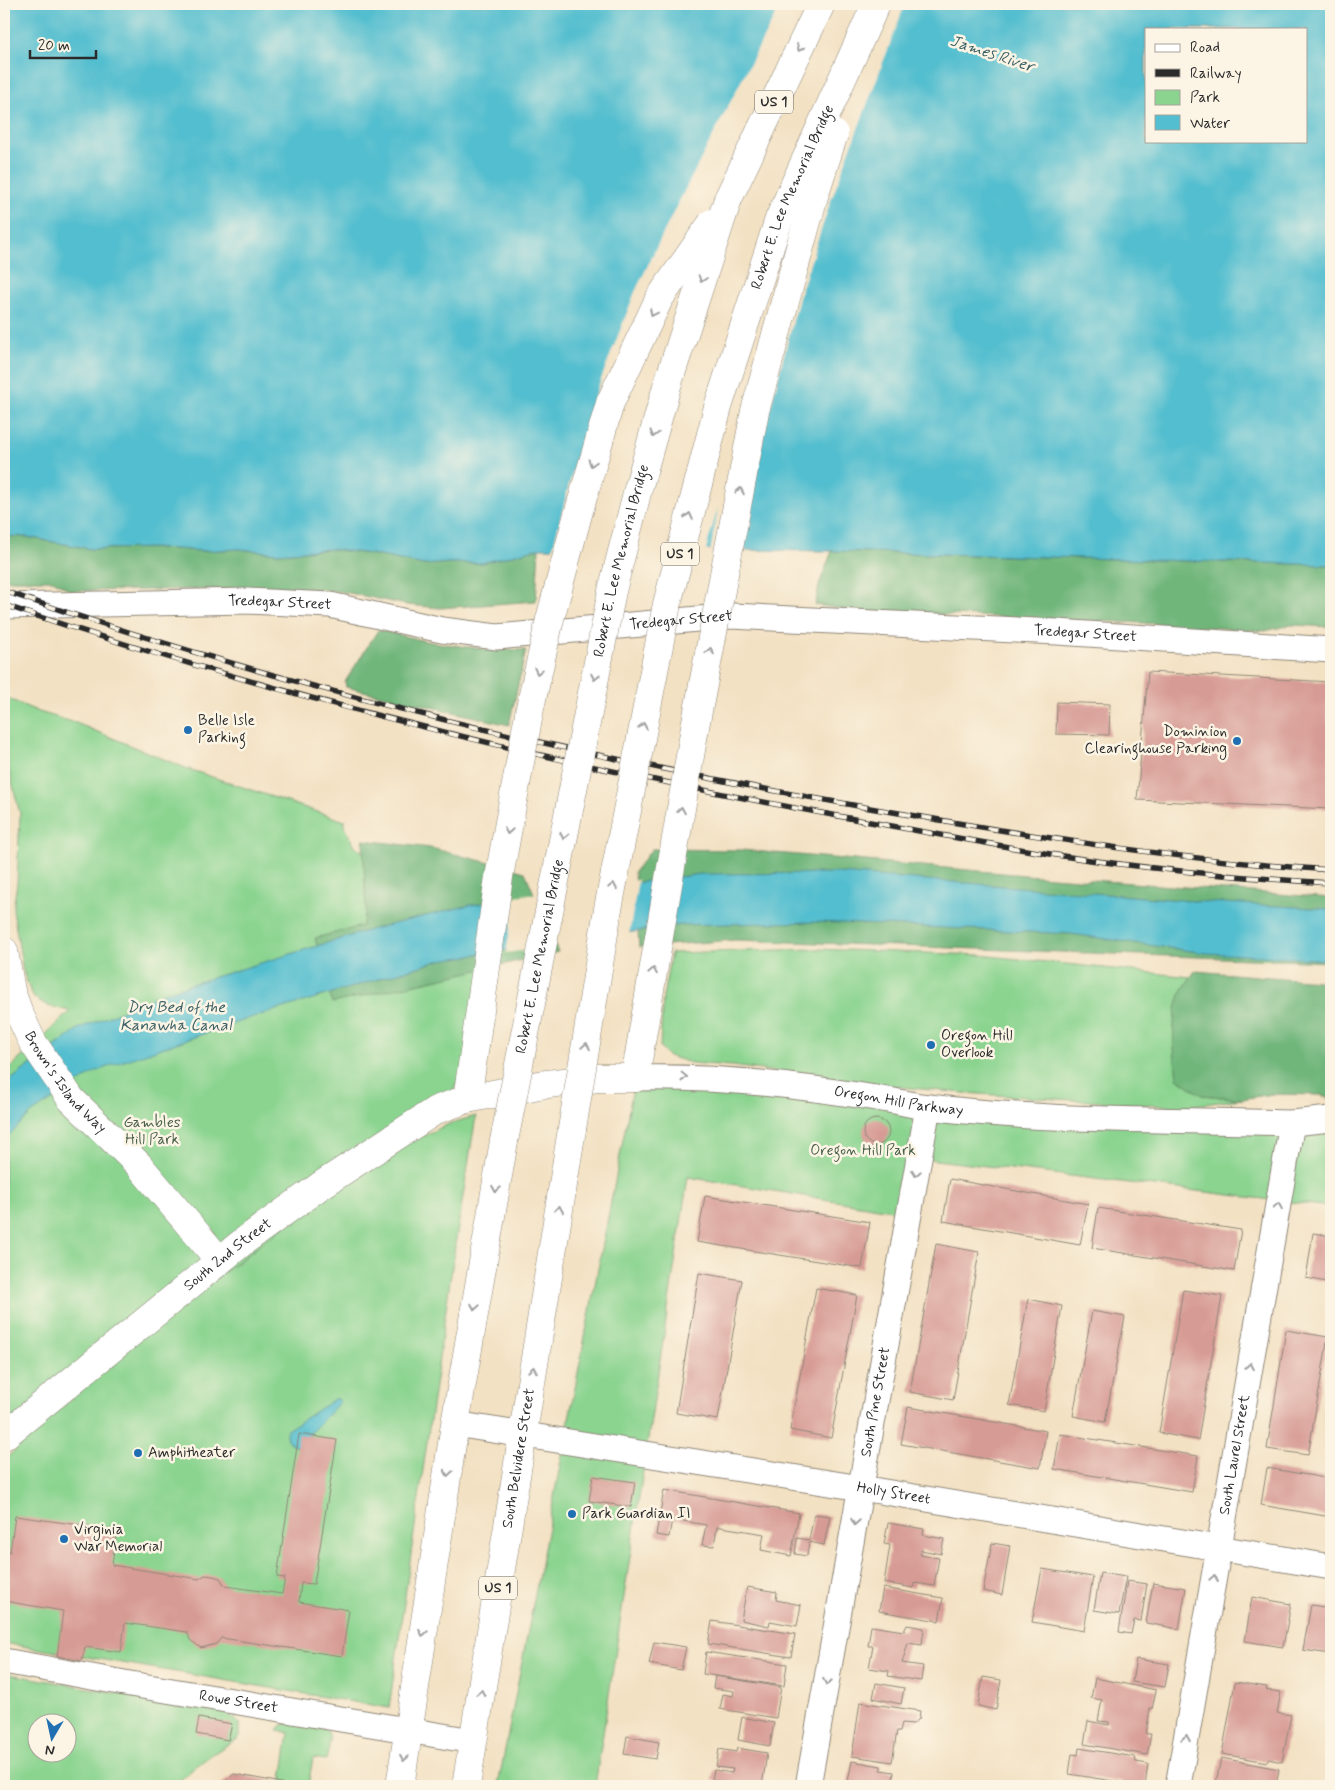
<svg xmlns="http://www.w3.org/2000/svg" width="1335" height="1790" font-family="Mynerve,sans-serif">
<rect width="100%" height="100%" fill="#fcf5e5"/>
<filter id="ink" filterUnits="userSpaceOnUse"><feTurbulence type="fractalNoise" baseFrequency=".02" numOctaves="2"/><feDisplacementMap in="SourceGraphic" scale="10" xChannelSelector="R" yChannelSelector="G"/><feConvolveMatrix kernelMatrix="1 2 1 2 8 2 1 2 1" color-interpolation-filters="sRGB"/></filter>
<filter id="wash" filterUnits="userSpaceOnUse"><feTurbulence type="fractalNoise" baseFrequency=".0096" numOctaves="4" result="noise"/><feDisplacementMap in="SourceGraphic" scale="20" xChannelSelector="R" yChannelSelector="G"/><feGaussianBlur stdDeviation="1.12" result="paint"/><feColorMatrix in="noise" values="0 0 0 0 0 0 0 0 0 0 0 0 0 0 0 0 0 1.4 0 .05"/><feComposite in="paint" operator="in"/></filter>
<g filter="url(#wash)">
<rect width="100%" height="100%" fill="#f3e1c3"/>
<g fill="#8bd490" stroke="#5b805e" fill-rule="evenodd">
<polygon points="4,697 39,712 76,723 188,769 345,821 344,825 355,846 364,853 499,877 475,1045 447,1105 4,1436 4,1056 8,1070 70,1011 48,1006 32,996 23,971 13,910 17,883 20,814 4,750"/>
<polygon points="816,949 980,955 1191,977 1181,995 1202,1095 1242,1099 1181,1107 964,1093 869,1084 732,1066 691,1063 668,1056 660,1048 663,997 671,953"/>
<polygon points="635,1078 887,1099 1331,1120 1331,1207 919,1158 909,1213 688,1177 595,1786 498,1786"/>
<polygon points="476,1116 456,1239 389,1708 4,1643 4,1460 135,1341 372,1159 451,1123"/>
<path d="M4 1673 228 1713 239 1723V1738C216 1751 193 1766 175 1786H4ZM38 1722H68V1752H38Z"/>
<path d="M290 1723 325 1729C334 1736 328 1750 326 1760L313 1758 308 1786H281L289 1733 278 1730 282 1725Z"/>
</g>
<g fill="#70b67a" stroke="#4e7052">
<polygon points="4,536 27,537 91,549 162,548 202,551 239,549 277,553 331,549 371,554 424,565 449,563 482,563 539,548 536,601 440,608 407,605 344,592 306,588 71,591 53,580 4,580"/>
<polygon points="832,551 1331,565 1331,627 1291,625 1265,631 1143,623 856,611 815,605 820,582"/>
<polygon points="378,630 430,642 491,650 526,650 509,725 346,687 345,682"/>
<polygon points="363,840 431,848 525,872 558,952 332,1003 315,938 362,926 366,910"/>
<polygon points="652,849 741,850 1025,875 1331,898 1331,962 736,940 639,947 634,872"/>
<path d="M1195 971 1331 982V1100L1321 1095 1272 1094 1242 1099 1202 1095 1177 1078C1174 1051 1170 1021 1180 995 1184 987 1190 978 1195 971Z"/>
</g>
<g fill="#53becf" stroke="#3f747d" fill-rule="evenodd">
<path d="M4 4H1331V565L832 551 539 548 482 563H449L424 565 371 554 331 549 277 553 239 549 202 551 162 548 91 549 27 537 4 536ZM1146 29H1306V141H1146Z"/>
<polygon points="840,873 1207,902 1331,909 1331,960 1205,953 1071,934 818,922 681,925 441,960 250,1018 112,1065 95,1072 32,1113 4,1140 4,1085 78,1029 172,990 373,929 470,905 701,874"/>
<path d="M336 1398 339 1400V1403L312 1431 301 1448C292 1446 283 1440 287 1430Z"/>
</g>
<g fill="#f3e1c3">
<polygon points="781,4 905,4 830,203 800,294 765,428 740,552 710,552 718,508 705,552 552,551 571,477 598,387 635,292 674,211"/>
<polygon points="638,880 629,935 506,953 515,896"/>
</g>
<g id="blocks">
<g fill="#d79b95">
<polygon points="1148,672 1331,682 1331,809 1137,800"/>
<polygon points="1057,702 1110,704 1109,735 1056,734"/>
<circle cx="876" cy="1132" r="13"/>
<polygon points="950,1179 1088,1204 1080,1245 943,1221"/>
<polygon points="705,1196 870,1222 862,1268 697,1242"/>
<polygon points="1098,1208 1241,1230 1234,1271 1092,1248"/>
<polygon points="1313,1233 1331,1236 1331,1283 1306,1278"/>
<polygon points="936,1244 979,1252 953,1400 910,1392"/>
<polygon points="699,1273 742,1280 718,1420 676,1413"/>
<polygon points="816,1288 857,1295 831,1438 790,1430"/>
<polygon points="1183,1290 1222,1296 1198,1440 1159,1433"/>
<polygon points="1028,1299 1062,1306 1044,1411 1009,1405"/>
<polygon points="1092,1311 1125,1317 1105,1422 1073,1416"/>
<polygon points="1286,1330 1328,1337 1308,1455 1267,1449"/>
<polygon points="908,1407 1046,1431 1040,1468 901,1444"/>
<polygon points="299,1434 337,1440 314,1584 301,1583 299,1602 349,1610 342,1656 221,1638 216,1644 201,1648 190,1640 187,1632 125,1623 121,1652 85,1647 82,1661 57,1656 63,1611 4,1601 4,1551 10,1552 15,1516 117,1530 112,1565 199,1579 205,1575 213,1576 220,1578 225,1586 282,1594 285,1578 277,1577"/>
<polygon points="1060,1434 1198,1456 1192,1492 1054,1469"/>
<polygon points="1267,1468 1331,1479 1331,1517 1261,1505"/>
<polygon points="593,1476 635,1482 631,1507 589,1501"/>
<polygon points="664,1490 799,1513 791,1556 761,1550 764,1534 721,1527 717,1527 714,1546 702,1545 706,1525 672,1519 669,1537 656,1535"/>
<polygon points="814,1514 830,1516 824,1545 809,1542 807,1556 795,1554 797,1538 809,1540"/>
<polygon points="888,1523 924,1529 923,1535 944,1539 941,1554 921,1550 920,1555 939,1558 934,1586 915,1583 914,1588 884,1583 890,1545 884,1544"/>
<polygon points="992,1543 1010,1546 1002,1595 983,1591"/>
<polygon points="1042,1569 1093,1577 1084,1631 1032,1622"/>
<polygon points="1100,1573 1126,1577 1119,1614 1094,1610"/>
<polygon points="1127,1581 1147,1584 1141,1621 1134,1620 1131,1634 1119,1632"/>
<polygon points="1153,1583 1186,1588 1179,1629 1146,1623"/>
<polygon points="747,1587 777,1592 776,1600 801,1605 797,1626 770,1621 769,1626 741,1620"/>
<polygon points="883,1588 943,1598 939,1621 879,1611"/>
<polygon points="1252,1597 1291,1604 1283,1647 1245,1641"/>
<polygon points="1311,1605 1331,1608 1331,1654 1303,1650"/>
<polygon points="712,1621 795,1634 791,1657 708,1644"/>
<polygon points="907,1625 924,1628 922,1645 908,1643 902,1663 923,1666 921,1681 888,1676 889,1671 869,1668 873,1646 868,1646 871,1626 904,1631"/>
<polygon points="654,1642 686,1647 681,1670 649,1664"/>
<polygon points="706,1652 787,1664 784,1686 703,1674"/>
<polygon points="1136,1659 1169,1664 1165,1687 1132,1682"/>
<polygon points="715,1676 781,1687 776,1718 720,1709 723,1694 733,1696 734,1691 713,1688"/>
<polygon points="983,1677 1001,1680 996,1710 978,1706"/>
<polygon points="1095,1678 1156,1690 1152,1709 1150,1708 1146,1734 1151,1734 1147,1755 1084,1744 1088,1721 1109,1725 1109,1722 1098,1721 1102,1700 1091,1698"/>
<polygon points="1235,1682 1267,1687 1266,1690 1281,1692 1277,1713 1291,1715 1282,1762 1268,1759 1267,1762 1222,1754"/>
<polygon points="876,1683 904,1688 901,1704 873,1698"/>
<polygon points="860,1702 920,1711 919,1719 913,1724 902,1723 900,1731 897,1731 892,1762 852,1756"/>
<polygon points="742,1717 774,1723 770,1746 738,1740"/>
<polygon points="199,1718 232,1724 228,1740 196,1734"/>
<polygon points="627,1736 659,1742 656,1759 624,1754"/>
<polygon points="737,1748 767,1753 762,1786 727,1786 728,1783 712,1780 714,1770 732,1773 733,1769 716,1767 719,1749 736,1752"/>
<polygon points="1079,1748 1135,1757 1136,1762 1148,1764 1145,1786 1069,1774 1072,1754 1078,1755"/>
<polygon points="1221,1758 1279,1769 1276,1786 1236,1786 1216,1783"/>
<polygon points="852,1761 881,1766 881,1770 894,1772 892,1786 847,1786"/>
<polygon points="234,1774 282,1783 281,1786 219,1786"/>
<polygon points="1093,1783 1106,1785 1106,1786 1093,1786"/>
</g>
</g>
</g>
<g filter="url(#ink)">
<use href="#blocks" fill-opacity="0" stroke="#8f8677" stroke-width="1"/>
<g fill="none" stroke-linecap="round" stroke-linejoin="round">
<g stroke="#8f8677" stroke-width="27">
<g id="minor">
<path id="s1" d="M4 606 248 601 330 605 442 630 497 637 732 616 1057 632 1331 650"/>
<path id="s2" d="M635 1078C717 1076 806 1086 888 1100 901 1102 915 1106 929 1107 1049 1122 1171 1119 1292 1123L1331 1119"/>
<path id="s3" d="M455 1424 861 1488 1331 1567"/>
<path id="s4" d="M4 1661 130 1684 473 1741"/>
<path id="s5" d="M808 1786 928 1107"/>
<path id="s6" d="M1178 1786 1292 1123"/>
</g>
</g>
<g stroke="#8f8677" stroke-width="29">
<g id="tertiary">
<path id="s7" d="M4 951 11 991 19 1013 32 1041 71 1099 138 1164 219 1260"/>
<path id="s8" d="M4 1436 244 1241 320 1186 436 1110 467 1099 539 1085 598 1078H635"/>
</g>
</g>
<g stroke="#8f8677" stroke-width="29">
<g id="primary">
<polyline points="728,199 821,4"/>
<polyline points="635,1078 645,1019"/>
<polyline points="467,1099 475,1045"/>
<polyline points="400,1786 455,1424 504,1141"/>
<path id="s9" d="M466 1786 572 1129"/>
</g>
</g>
<use href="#minor" stroke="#fff" stroke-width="25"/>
<use href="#tertiary" stroke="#fff" stroke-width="28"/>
<use href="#primary" stroke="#fff" stroke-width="28"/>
<g stroke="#2b2b2b" stroke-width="5.5">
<g id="rail">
<path d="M4 591C284 688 573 756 864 807 1019 834 1174 860 1331 870"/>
<path d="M4 605C276 697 555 764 838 816 902 828 967 840 1032 851 1131 868 1231 877 1331 883"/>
</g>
</g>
<use href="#rail" stroke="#fcf5e5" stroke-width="4" stroke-dasharray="11" stroke-linecap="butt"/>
<g stroke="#8f8677" stroke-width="29" stroke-linecap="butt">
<g id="primary-bridge">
<polyline points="645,1019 695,727 755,411 814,196 834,134"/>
<polyline points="475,1045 499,877 530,708 550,619 577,518 610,403 659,299 712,223"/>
<path id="s10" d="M572 1129 608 909 667 604 718 407 779 219 876 4"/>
<path id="s11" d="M504 1141 612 591 638 489 667 386 728 199"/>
</g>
</g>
<use href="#primary-bridge" stroke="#fff" stroke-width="28"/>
</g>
<defs><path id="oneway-chevron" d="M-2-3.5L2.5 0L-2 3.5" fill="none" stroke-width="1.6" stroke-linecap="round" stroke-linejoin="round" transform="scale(1.25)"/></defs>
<g stroke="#a0a0a0">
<use href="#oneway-chevron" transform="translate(800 48) rotate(115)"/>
<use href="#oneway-chevron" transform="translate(702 279) rotate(108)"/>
<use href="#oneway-chevron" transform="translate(653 313) rotate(115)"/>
<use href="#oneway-chevron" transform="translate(654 434) rotate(106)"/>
<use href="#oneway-chevron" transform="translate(592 463) rotate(106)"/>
<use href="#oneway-chevron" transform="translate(740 491) rotate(-79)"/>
<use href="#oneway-chevron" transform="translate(689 516) rotate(-76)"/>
<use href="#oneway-chevron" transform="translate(710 651) rotate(-79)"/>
<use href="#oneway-chevron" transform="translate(538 671) rotate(102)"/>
<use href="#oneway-chevron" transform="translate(595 677) rotate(101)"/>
<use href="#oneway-chevron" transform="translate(643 726) rotate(-79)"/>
<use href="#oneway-chevron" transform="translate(681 810) rotate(-80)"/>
<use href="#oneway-chevron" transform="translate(508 831) rotate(100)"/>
<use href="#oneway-chevron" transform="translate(564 836) rotate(101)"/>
<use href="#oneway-chevron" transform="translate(613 886) rotate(-79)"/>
<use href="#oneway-chevron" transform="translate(653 971) rotate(-80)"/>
<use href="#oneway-chevron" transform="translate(586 1046) rotate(-81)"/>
<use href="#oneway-chevron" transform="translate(684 1077) rotate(1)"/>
<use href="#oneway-chevron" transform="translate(916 1173) rotate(100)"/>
<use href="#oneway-chevron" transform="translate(496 1189) rotate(100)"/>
<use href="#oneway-chevron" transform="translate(1278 1206) rotate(-80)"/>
<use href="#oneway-chevron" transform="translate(559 1209) rotate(-81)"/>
<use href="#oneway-chevron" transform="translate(475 1307) rotate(100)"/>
<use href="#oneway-chevron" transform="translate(1250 1366) rotate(-80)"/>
<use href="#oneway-chevron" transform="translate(533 1370) rotate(-81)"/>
<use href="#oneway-chevron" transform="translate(448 1473) rotate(99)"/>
<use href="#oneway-chevron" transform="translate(855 1522) rotate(100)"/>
<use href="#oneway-chevron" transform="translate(1214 1578) rotate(-80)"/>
<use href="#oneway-chevron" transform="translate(423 1633) rotate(99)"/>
<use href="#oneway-chevron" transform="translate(827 1682) rotate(100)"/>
<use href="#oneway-chevron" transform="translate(481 1693) rotate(-81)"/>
<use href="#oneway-chevron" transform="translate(1186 1738) rotate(-80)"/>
<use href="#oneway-chevron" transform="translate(404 1758) rotate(99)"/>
</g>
</g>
<g fill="#1f6fb2" stroke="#fcf5e5" stroke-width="2">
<circle cx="188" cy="730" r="5"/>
<circle cx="1237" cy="741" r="5"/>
<circle cx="931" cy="1045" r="5"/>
<circle cx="138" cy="1453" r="5"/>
<circle cx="572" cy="1514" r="5"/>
<circle cx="64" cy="1539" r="5"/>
</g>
<g text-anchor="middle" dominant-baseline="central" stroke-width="5" stroke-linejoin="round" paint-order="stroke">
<g fill="#fcf5e5" stroke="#6a6863" stroke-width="1">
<rect x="755" y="90.5" width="38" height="23" rx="4"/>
<rect x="661" y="542.5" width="38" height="23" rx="4"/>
<rect x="479" y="1576.5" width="38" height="23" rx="4"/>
</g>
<g font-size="14" font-weight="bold" fill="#2b2b2b">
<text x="774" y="102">US 1</text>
<text x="680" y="554">US 1</text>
<text x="498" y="1588">US 1</text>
</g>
<g font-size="15" fill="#2b2b2b" stroke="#fcf5e5">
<text stroke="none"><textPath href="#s10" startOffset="960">Robert E. Lee Memorial Bridge</textPath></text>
<text stroke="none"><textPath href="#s11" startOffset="592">Robert E. Lee Memorial Bridge</textPath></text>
<text stroke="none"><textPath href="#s1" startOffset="276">Tredegar Street</textPath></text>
<text stroke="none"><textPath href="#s1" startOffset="681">Tredegar Street</textPath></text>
<text stroke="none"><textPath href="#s1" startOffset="1086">Tredegar Street</textPath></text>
<text stroke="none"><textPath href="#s11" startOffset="188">Robert E. Lee Memorial Bridge</textPath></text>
<text stroke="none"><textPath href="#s7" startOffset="148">Brown's Island Way</textPath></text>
<text stroke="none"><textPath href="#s2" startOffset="265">Oregon Hill Parkway</textPath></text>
<text stroke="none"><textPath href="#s8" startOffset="288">South 2nd Street</textPath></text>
<text stroke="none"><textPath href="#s5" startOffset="390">South Pine Street</textPath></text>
<text stroke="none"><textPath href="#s6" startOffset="336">South Laurel Street</textPath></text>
<text stroke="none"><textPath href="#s9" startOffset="332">South Belvidere Street</textPath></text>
<text stroke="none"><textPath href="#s3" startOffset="444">Holly Street</textPath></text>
<text stroke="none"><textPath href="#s4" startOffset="238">Rowe Street</textPath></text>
</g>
<g font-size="15" fill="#2b2b2b" stroke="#fcf5e5" text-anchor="start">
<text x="198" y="721">Belle Isle<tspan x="198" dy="17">Parking</tspan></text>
<text x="1227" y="732" text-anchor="end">Dominion<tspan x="1227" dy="17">Clearinghouse Parking</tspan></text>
<text x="941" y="1036">Oregon Hill<tspan x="941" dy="17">Overlook</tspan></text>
<text x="148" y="1453">Amphitheater</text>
<text x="582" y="1514">Park Guardian II</text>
<text x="74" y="1530">Virginia<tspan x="74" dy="17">War Memorial</tspan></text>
</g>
<g font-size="15" fill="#485e49" stroke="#fcf5e5">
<text x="152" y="1123">Gambles<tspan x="152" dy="17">Hill Park</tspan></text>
<text x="863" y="1151">Oregon Hill Park</text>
</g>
<g font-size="16" font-style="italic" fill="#395e64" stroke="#fcf5e5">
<text transform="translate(992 54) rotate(18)">James River</text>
<text x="176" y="1007">Dry Bed of the<tspan x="176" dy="18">Kanawha Canal</tspan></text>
</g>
</g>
<rect width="1335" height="1790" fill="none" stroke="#fcf5e5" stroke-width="20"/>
<rect x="1145" y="28" width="162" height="115" fill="#fcf5e5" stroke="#a8a49b"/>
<rect x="1155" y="44" width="25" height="8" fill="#ffffff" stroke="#a8a49b"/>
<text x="1190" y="52" font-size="15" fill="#2b2b2b">Road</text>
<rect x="1155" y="69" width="25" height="8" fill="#2b2b2b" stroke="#a8a49b"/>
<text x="1190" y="78" font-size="15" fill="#2b2b2b">Railway</text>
<rect x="1155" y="90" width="25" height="15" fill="#8bd490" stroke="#a8a49b"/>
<text x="1190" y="102" font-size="15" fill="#2b2b2b">Park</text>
<rect x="1155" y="115" width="25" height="15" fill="#53becf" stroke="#a8a49b"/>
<text x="1190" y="128" font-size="15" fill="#2b2b2b">Water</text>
<g transform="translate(52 1738) rotate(189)"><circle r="24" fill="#fcf5e5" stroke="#a8a49b"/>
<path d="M0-4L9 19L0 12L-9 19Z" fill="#1f6fb2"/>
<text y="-8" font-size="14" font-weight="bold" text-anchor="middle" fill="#2b2b2b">N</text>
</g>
<path d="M30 50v8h66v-8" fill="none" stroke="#2b2b2b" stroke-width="2.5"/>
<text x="38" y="50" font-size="15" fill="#2b2b2b" stroke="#fcf5e5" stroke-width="4" paint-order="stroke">20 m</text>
</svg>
